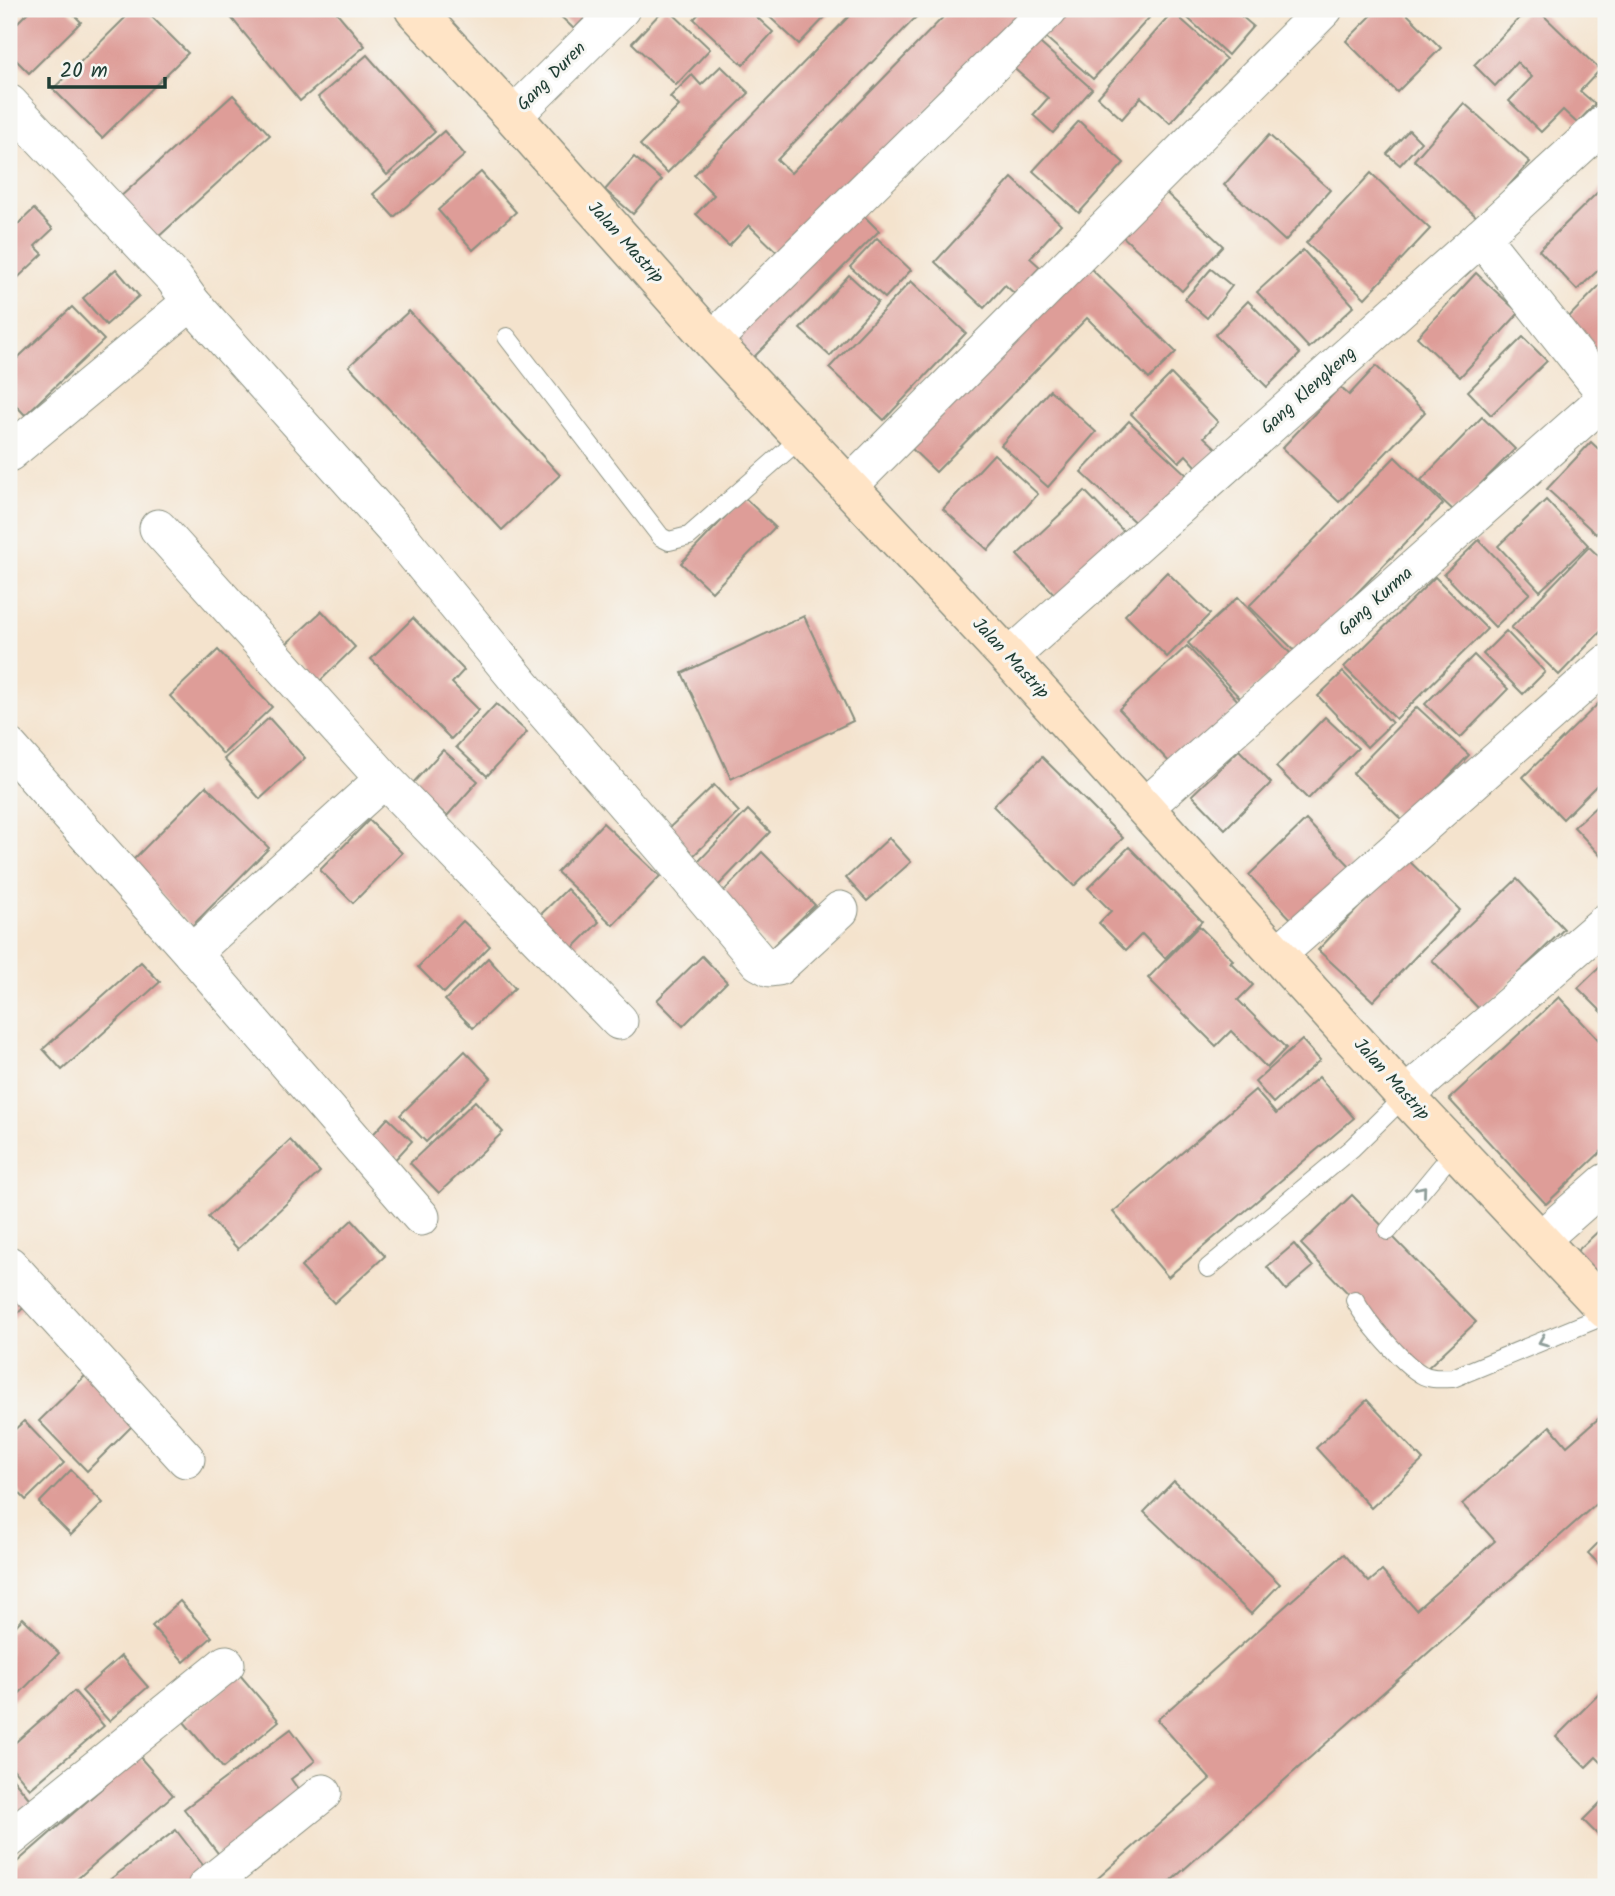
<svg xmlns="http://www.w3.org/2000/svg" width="1615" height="1896" font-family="Kalam,sans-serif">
<rect width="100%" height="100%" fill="#f6f6f2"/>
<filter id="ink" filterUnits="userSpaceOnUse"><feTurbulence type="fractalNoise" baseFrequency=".0143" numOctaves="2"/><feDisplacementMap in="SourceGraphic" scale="14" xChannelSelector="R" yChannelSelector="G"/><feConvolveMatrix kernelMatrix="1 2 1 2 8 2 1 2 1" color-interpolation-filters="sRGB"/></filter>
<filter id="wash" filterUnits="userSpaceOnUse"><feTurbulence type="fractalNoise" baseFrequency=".00686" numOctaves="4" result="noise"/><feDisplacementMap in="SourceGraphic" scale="28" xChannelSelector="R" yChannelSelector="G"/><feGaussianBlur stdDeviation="1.57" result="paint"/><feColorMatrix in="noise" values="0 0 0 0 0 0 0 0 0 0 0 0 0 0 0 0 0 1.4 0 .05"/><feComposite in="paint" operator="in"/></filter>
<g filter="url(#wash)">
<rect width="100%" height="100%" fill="#f4e3cd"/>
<g id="blocks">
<g fill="#de9d98">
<polygon points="31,9 68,9 81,22 29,73 9,53 9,31"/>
<polygon points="134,9 144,9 188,53 102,138 53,89"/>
<polygon points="224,9 334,9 365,46 300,101"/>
<polygon points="553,9 594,9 574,29"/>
<polygon points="664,9 668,9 710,49 676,85 632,43"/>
<polygon points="703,9 748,9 773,32 743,65 694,19"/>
<polygon points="761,9 833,9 799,44"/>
<polygon points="856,9 924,9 777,160 791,173 951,9 1026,9 783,258 749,225 729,246 696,214 714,195 694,175"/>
<polygon points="1066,9 1139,9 1149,18 1093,79 1043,35"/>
<polygon points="1182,9 1233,9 1253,26 1228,55 1180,11"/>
<polygon points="1378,9 1402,9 1441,48 1397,92 1346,41"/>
<polygon points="1528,9 1537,9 1600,70 1580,91 1595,104 1577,123 1563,110 1541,132 1509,101 1532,77 1517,62 1495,86 1474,65"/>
<polygon points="1173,12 1226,59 1170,123 1141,97 1122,119 1098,97"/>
<polygon points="1033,37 1092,89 1053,133 1033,115 1048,98 1009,64"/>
<polygon points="367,55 435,132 387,175 318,97"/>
<polygon points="721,66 749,93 667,173 640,145 679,106 670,97 692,75 701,85"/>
<polygon points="233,95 270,135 156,239 119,198"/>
<polygon points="1464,103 1530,162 1479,219 1414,160"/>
<polygon points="1079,121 1124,163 1079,213 1033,171"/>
<polygon points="1409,130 1421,142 1400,165 1387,154"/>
<polygon points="444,131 465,155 394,217 373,194"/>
<polygon points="1269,135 1330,190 1285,241 1224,185"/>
<polygon points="634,157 662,180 633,214 605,190"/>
<polygon points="481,172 516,212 473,250 438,210"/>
<polygon points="1371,173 1430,229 1365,298 1306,243"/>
<polygon points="1012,178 1061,224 1030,258 1040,267 1015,294 1005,285 984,308 935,262"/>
<polygon points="1606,184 1606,263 1577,290 1539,250"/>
<polygon points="1162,189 1223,246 1182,291 1120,234"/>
<polygon points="34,209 53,229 35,246 43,254 9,286 9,221 10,220 16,226"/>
<polygon points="858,210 879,231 749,362 728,341"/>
<polygon points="877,238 911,270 885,298 850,267"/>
<polygon points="1303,250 1354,306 1309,348 1257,292"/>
<polygon points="1085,263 1176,352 1149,379 1087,318 936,472 908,445"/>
<polygon points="116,269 139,296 106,325 83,298"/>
<polygon points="1211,269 1232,286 1207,318 1185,299"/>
<polygon points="1476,273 1519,313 1460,377 1417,337"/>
<polygon points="849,275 878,302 830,356 800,329"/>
<polygon points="1606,279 1606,372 1560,326"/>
<polygon points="911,281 966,333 884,420 829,368"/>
<polygon points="1248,301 1300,354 1267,387 1215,335"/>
<polygon points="72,307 104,340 25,415 9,398 9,366"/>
<polygon points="409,311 560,475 502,530 349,366"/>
<polygon points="1523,337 1547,361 1491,415 1468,391"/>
<polygon points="1376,366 1425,412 1339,502 1282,448 1340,387 1349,395"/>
<polygon points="1171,374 1218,422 1204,437 1217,449 1198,468 1186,455 1179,462 1131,414"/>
<polygon points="1050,390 1096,432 1048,487 1001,445"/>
<polygon points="1482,417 1515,449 1454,511 1421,480"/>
<polygon points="1129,421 1189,477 1141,528 1081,472"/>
<polygon points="1591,442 1606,456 1606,523 1596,534 1547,489"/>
<polygon points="994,454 1038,494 988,550 943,509"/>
<polygon points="1395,457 1443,504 1298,654 1249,606"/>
<polygon points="1085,491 1130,538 1063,603 1017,555"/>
<polygon points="744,497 775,527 712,592 681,563"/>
<polygon points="1546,500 1588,545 1540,591 1498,546"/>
<polygon points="1479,540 1530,593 1495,627 1444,574"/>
<polygon points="1589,547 1606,563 1606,626 1559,675 1511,628"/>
<polygon points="1167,572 1210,614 1167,657 1125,615"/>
<polygon points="1435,577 1487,629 1396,719 1344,667"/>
<polygon points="1238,597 1291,654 1242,700 1188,643"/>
<polygon points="322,611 355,647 320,681 286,644"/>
<polygon points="804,616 853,721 731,779 682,673"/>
<polygon points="413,618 464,670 452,683 479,710 451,739 371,659"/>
<polygon points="1506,631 1545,672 1523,694 1483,654"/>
<polygon points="1187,646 1241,704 1174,767 1119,709"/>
<polygon points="218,650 272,707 223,754 170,696"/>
<polygon points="1474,655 1508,689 1460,738 1425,704"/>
<polygon points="1343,672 1392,723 1367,747 1318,696"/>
<polygon points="1606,696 1606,782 1603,779 1563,819 1523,777"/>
<polygon points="496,704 527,732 487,776 456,747"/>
<polygon points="1417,707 1469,755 1405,823 1353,773"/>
<polygon points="1325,717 1358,748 1308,799 1276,767"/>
<polygon points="269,718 305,758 260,799 224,759"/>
<polygon points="443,750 478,781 447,816 412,784"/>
<polygon points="1239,750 1271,783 1225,829 1192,795"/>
<polygon points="1042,757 1123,838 1074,886 993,806"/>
<polygon points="714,785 739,812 693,856 667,830"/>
<polygon points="206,786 269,848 192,926 129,864"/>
<polygon points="1600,803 1606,810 1606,862 1574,827"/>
<polygon points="748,810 770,832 718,886 696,864"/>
<polygon points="369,820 402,853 353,903 320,870"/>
<polygon points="1306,820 1352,868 1295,923 1249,875"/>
<polygon points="603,823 660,876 613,925 557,872"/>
<polygon points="889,838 911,862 867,901 846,878"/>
<polygon points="1129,847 1202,921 1165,958 1142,934 1126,950 1099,923 1111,911 1088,888"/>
<polygon points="762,852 815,905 771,948 719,896"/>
<polygon points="1406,858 1460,910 1373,1001 1318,950"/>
<polygon points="1517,879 1564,929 1480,1010 1432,960"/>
<polygon points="567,889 599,922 570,951 537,918"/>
<polygon points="463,921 490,946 444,993 418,967"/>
<polygon points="1199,926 1233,960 1230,962 1253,985 1238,1000 1286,1048 1267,1068 1231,1031 1216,1046 1148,978"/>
<polygon points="702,956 727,982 683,1026 657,1000"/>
<polygon points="488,958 515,988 473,1028 445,1000"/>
<polygon points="1606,961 1606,1016 1578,988"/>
<polygon points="141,962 160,982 62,1070 43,1049"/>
<polygon points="1559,997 1606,1048 1606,1147 1546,1204 1449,1099"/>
<polygon points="1302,1040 1320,1060 1273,1103 1255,1082"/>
<polygon points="465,1051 491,1078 426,1142 400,1115"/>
<polygon points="1319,1077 1354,1118 1168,1277 1113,1212 1255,1090 1276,1114"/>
<polygon points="475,1101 503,1132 439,1193 410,1163"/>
<polygon points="388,1118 412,1141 391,1164 366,1142"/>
<polygon points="290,1140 320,1172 238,1249 208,1217"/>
<polygon points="1352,1195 1476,1322 1423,1372 1301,1244"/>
<polygon points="352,1220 385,1256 334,1303 301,1267"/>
<polygon points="1606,1224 1606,1288 1575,1253"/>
<polygon points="1294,1244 1313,1267 1286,1290 1267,1267"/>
<polygon points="9,1291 25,1306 9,1323"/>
<polygon points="86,1375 135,1423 87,1471 39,1421"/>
<polygon points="1367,1400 1423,1460 1371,1508 1316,1448"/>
<polygon points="1606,1412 1606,1495 1164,1887 1088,1887 1210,1779 1157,1720 1344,1554 1369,1582 1382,1571 1416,1610 1495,1541 1462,1504 1550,1426 1567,1446"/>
<polygon points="24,1421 64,1463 26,1500 9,1482 9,1435"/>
<polygon points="71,1470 103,1503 71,1535 39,1503"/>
<polygon points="1174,1481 1280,1584 1251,1614 1144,1512"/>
<polygon points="1606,1535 1606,1571 1588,1553"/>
<polygon points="180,1601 212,1637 184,1662 152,1626"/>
<polygon points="23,1618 59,1653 9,1704 9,1633"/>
<polygon points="121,1656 148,1687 109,1721 82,1691"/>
<polygon points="240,1675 279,1721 223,1768 184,1722"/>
<polygon points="1606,1687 1606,1767 1596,1757 1586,1767 1556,1737"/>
<polygon points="74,1691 104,1726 30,1789 9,1764 9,1748"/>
<polygon points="291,1729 315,1761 291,1779 303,1796 221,1857 184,1809"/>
<polygon points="139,1756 173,1795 68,1887 9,1887 9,1869"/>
<polygon points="9,1774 33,1803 9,1824"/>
<polygon points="1606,1797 1606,1843 1583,1820"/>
<polygon points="176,1830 209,1873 190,1887 100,1887"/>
</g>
</g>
</g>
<g filter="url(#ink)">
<use href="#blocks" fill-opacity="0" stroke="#8a9080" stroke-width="2"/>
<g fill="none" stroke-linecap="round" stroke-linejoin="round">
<g stroke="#8a9080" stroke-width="20">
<g id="service">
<polyline points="507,337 661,537 669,541 689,536 802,437"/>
<polyline points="1388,1231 1455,1150"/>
<polyline points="1208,1268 1352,1148 1405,1096"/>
<path d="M1355 1300C1364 1319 1403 1364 1421 1374 1431 1380 1442 1378 1453 1378L1606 1315"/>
</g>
</g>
<g stroke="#8a9080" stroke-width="39">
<g id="minor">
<polyline points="9,103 173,277 191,302 9,453"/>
<polyline points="513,116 621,9"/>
<polyline points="1481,237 1606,394"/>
<polyline points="191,302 393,528 526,690 666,851 759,962 770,968 778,967 840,910"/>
<polyline points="712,341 1049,9"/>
<polyline points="848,487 1324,9"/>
<polyline points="158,528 384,779"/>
<polyline points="1009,658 1481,237 1606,122"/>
<polyline points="9,747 192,953 421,1217"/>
<polyline points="1145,807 1606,398"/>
<polyline points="192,953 384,779 619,1021"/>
<polyline points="1278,954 1606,664"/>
<polyline points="1405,1096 1606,922"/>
<polyline points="1541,1239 1606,1182"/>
<polyline points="9,1265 186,1459"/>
<polyline points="9,1839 226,1664"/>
<polyline points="206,1887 323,1793"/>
</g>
</g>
<g stroke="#8a9080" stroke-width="41">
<polyline id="secondary" points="414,9 513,116 712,341 1009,658 1405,1096 1606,1310"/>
</g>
<use href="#service" stroke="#fff" stroke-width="18"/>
<use href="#minor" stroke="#fff" stroke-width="37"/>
<use href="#secondary" stroke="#ffe4c6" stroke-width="38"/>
</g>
<defs><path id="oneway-chevron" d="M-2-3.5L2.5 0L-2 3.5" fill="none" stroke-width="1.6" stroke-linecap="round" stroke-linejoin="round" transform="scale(1.75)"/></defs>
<g stroke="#8f9e9a">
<use href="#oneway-chevron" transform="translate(1422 1190) rotate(-50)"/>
<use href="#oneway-chevron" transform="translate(1543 1341) rotate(158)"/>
</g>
</g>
<g text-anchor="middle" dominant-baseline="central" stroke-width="6" stroke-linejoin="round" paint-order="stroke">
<g font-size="18" fill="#1f3d34" stroke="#f6f6f2">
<text transform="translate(552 77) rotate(-45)">Gang Duren</text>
<text transform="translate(625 243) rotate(48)">Jalan Mastrip</text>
<text transform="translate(1309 391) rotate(-42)">Gang Klengkeng</text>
<text transform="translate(1376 602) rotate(-42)">Gang Kurma</text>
<text transform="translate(1010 659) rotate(47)">Jalan Mastrip</text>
<text transform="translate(1391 1080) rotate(48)">Jalan Mastrip</text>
</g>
</g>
<rect width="1615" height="1896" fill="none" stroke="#f6f6f2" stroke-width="35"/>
<path d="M49 77v10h116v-10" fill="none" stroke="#1f3d34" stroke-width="3.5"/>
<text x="60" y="77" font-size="21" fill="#1f3d34" stroke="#f6f6f2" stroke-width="5" paint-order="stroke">20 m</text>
</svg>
